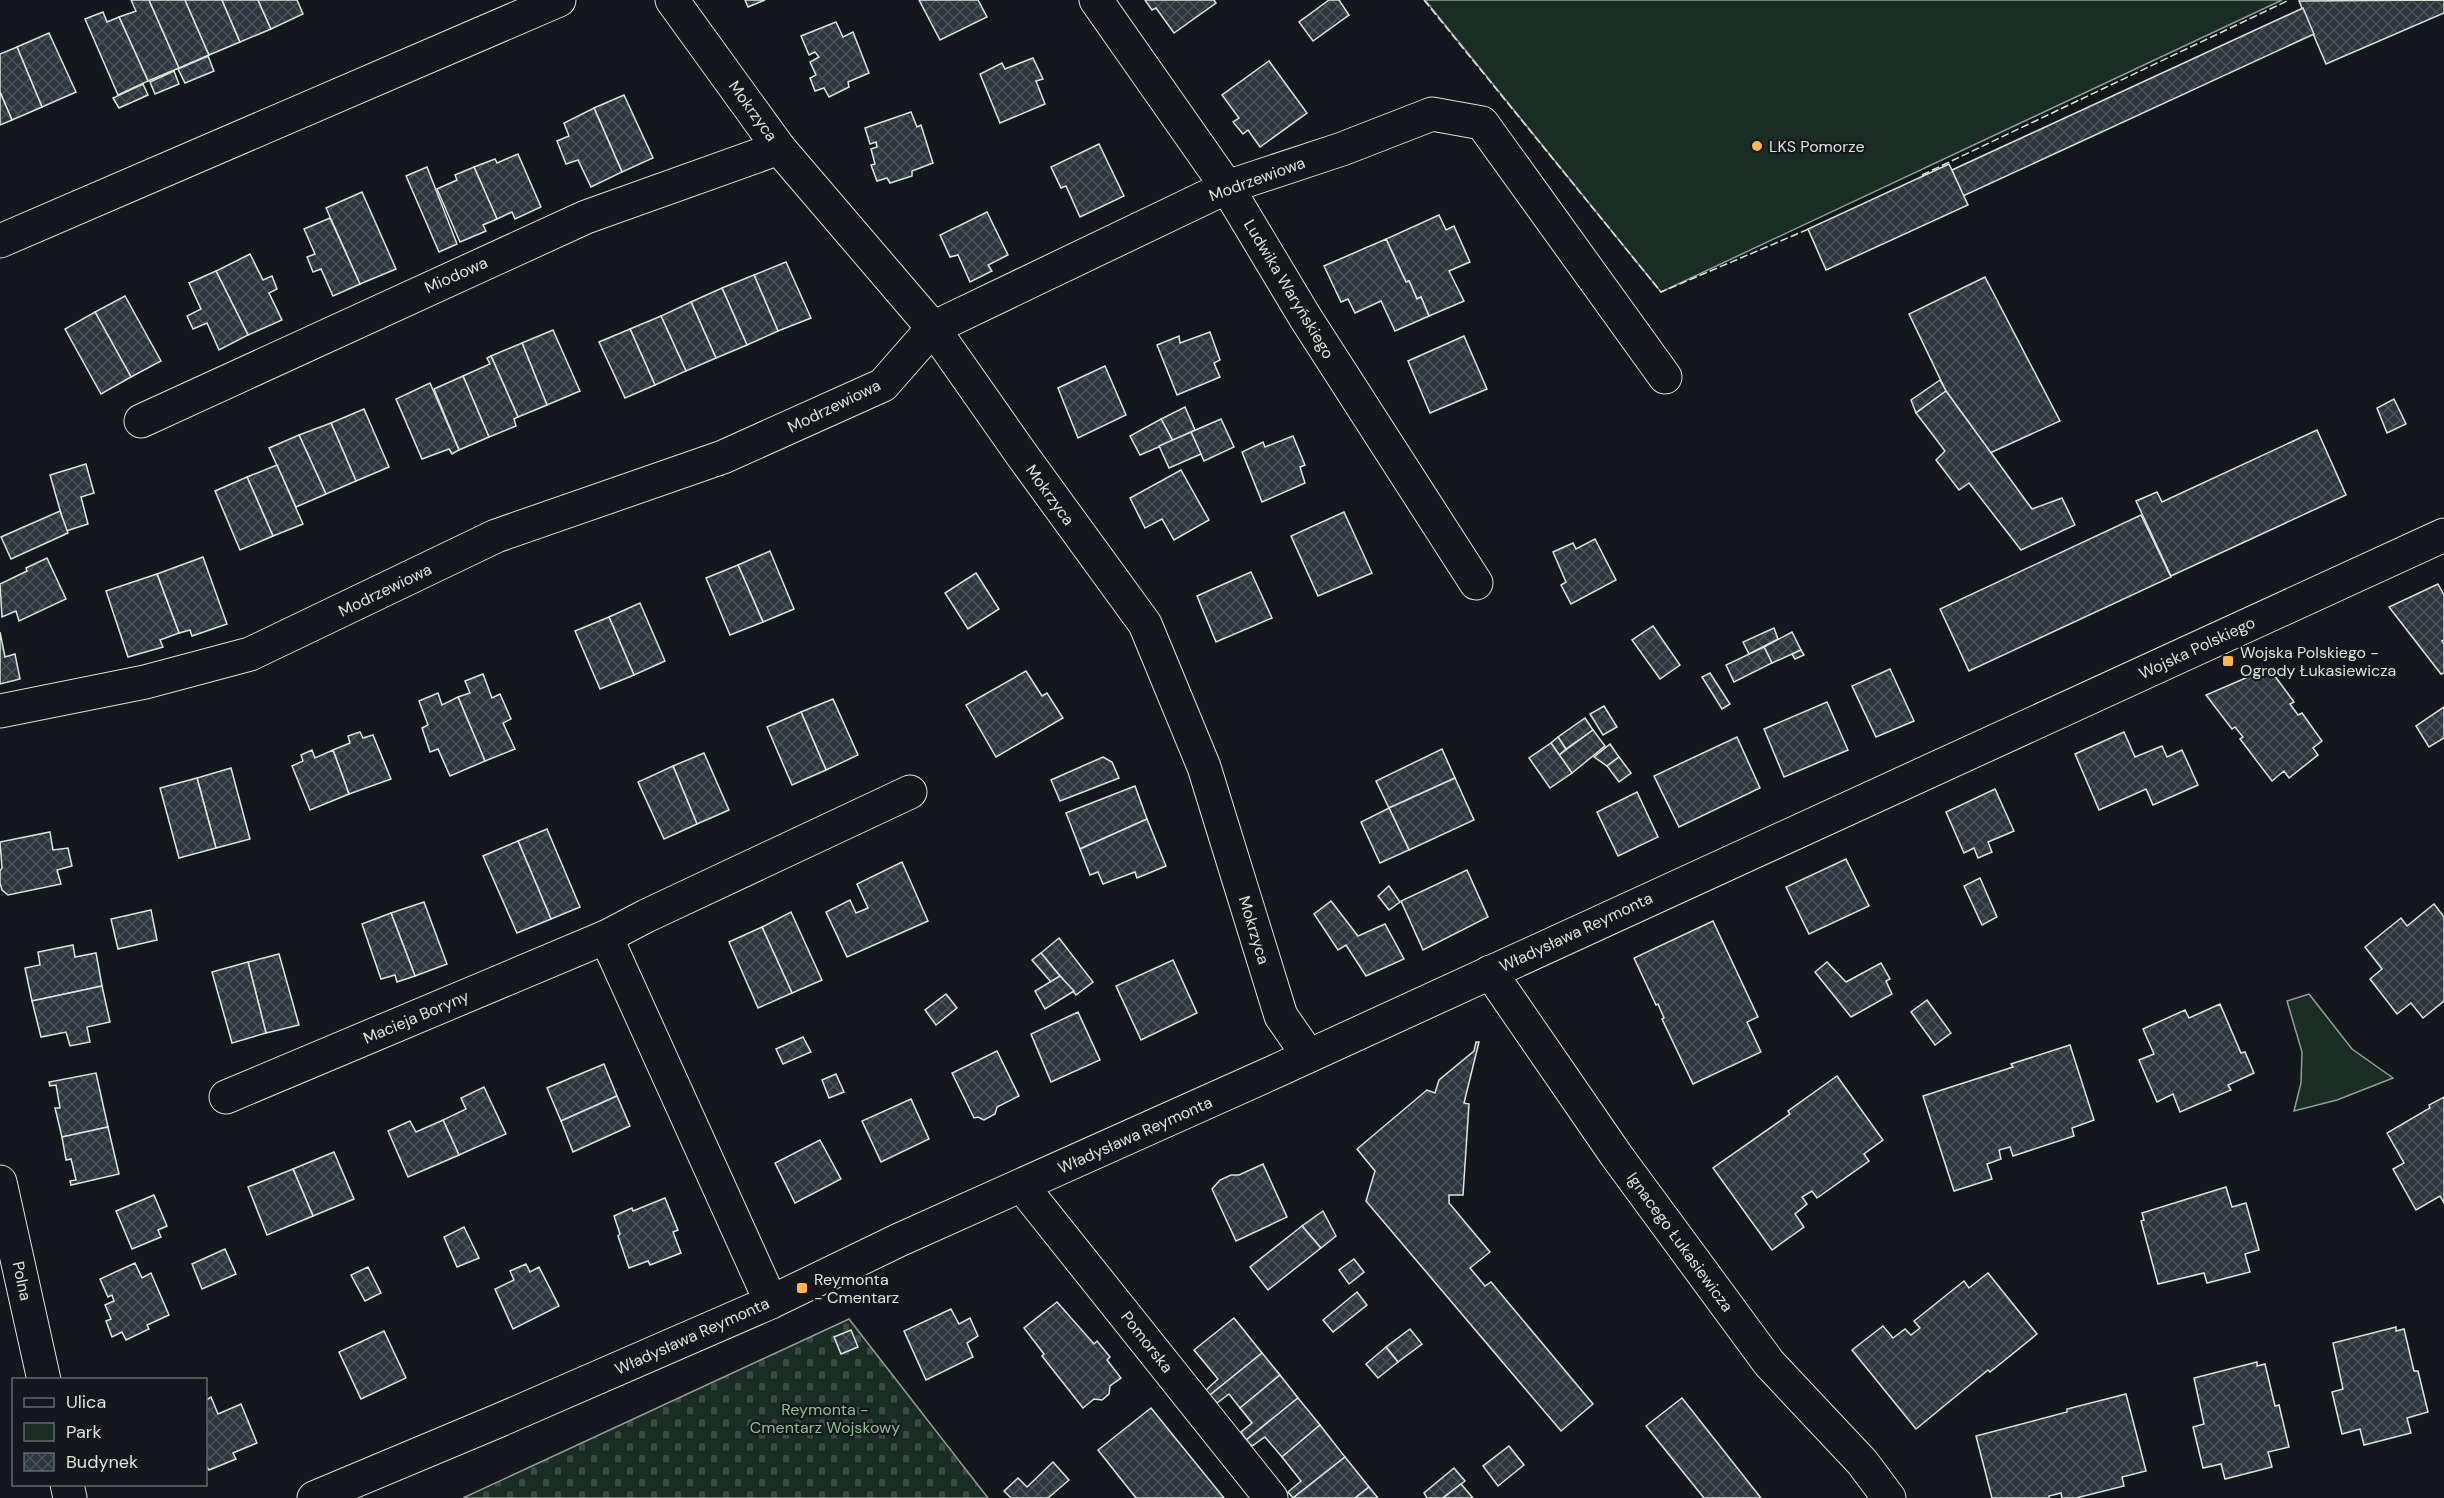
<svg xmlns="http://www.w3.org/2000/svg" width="2444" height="1498" font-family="'DM Sans',sans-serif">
<defs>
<pattern id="cemetery-stones" width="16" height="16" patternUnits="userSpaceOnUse" patternTransform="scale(1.5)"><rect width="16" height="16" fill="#1a2d24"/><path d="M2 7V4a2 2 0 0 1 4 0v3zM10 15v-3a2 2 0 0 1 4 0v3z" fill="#3b4b43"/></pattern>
<pattern id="building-cross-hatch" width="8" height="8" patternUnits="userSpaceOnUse" patternTransform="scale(1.5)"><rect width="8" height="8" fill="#2c363c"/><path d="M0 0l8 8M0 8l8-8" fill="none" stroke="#4a5358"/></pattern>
</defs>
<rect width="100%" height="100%" fill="#14181c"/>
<g fill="#1a2d24" stroke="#939e99" stroke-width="1.5">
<polygon points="1425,0 2282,0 1661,292"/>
<polygon points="2309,994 2352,1049 2393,1078 2337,1100 2294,1111 2301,1083 2302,1052 2287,1001"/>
</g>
<polygon fill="url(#cemetery-stones)" stroke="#939e99" stroke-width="1.5" points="849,1319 988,1498 463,1498"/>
<g fill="url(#building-cross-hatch)" stroke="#d8e6dc" stroke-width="1.5">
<polygon points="131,0 149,0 179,68 148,81 119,17 136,11"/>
<polygon points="149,0 185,0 209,55 179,68"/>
<polygon points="185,0 222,0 240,42 209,55"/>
<polygon points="222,0 258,0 271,29 240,42"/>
<polygon points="258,0 297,0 303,14 271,29"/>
<polygon points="745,0 765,0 748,7"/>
<polygon points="919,0 978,0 987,17 940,40"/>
<polygon points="1145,0 1214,0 1216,3 1174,33 1156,8 1152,10"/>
<polygon points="1329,0 1339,0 1349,15 1313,41 1299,22"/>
<polygon points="2444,0 2444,13 2326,64 2299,1"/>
<polygon points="2303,8 2314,34 1963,196 1952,170"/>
<polygon points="103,12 107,22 119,17 148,81 118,95 85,19"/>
<polygon points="836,22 843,37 853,32 869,73 848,82 849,87 829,97 824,88 815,91 810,78 816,75 810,62 819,57 815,52 809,55 801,36"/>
<polygon points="49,33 76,92 42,107 17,47"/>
<polygon points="17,47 42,107 12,120 0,92 0,54"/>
<polygon points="208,56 214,71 185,83 178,69"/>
<polygon points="1033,58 1043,79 1036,81 1045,104 1000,123 980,74 1002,63 1005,69"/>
<polygon points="1269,61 1307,113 1260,147 1248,130 1243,134 1233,122 1239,118 1222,95"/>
<polygon points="174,71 179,84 155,94 150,82"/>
<polygon points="143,84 148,95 119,108 113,98"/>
<polygon points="0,92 12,120 0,125"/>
<polygon points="624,95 653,158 622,172 594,108"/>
<polygon points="594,108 622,172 591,187 578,160 566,164 557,141 569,136 564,123"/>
<polygon points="911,112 917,127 921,125 933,163 912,171 912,176 890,183 887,178 877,181 871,165 875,164 871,149 877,147 876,142 870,144 865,128"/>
<polygon points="1099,144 1124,196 1080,217 1066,186 1061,188 1051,167"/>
<polygon points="518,154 541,207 515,219 512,212 497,219 474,167 495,159 497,163"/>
<polygon points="1949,164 1968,205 1826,270 1808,229"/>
<polygon points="427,167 457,244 439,252 406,176"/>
<polygon points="474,167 497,219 483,225 486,231 460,242 437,189 457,180 455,175"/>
<polygon points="362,192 396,269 360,284 326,208"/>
<polygon points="987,212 1008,255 988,265 992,271 970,282 958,255 950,257 940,235"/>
<polygon points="1439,215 1446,230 1454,226 1470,262 1449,271 1464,301 1429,316 1421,297 1417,299 1409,281 1406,282 1386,239"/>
<polygon points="330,218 360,284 333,296 321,269 313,272 307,257 315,254 304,229"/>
<polygon points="1386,239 1406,282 1409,281 1417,299 1421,297 1429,316 1395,331 1381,301 1355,313 1348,299 1341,302 1324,266"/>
<polygon points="250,254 263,280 272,276 277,289 269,293 282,320 248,335 216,271"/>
<polygon points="786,262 811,318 778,331 754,275"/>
<polygon points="216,271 248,335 219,350 207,323 193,329 187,316 201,309 189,283"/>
<polygon points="754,275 778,331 747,345 722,288"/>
<polygon points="1985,277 2060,421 1990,453 1946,391 1909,314"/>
<polygon points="722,288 747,345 716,358 691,302"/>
<polygon points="125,296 161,361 131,377 95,312"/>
<polygon points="691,302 716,358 686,371 661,316"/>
<polygon points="95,312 131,377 101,394 65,329"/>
<polygon points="661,316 686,371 655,385 630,329"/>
<polygon points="630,329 655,385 625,398 599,342"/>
<polygon points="553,330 580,391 547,405 522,343"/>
<polygon points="1210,332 1220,360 1214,363 1220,377 1177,395 1157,345 1179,336 1180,343"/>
<polygon points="1464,336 1487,389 1430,413 1408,361"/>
<polygon points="522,343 547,405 518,417 491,356"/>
<polygon points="491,356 518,417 514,419 516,426 489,437 463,376 490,364 487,358"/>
<polygon points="1105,366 1126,415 1078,438 1058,388"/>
<polygon points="463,376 489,437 459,450 434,389"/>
<polygon points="1940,380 1946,391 1916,413 1911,400"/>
<polygon points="430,383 459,450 452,454 449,449 422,459 396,399"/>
<polygon points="1946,391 2032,509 2062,498 2075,525 2021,550 1969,483 1959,490 1936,460 1945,451 1916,413"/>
<polygon points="2394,399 2406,424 2387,433 2377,408"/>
<polygon points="1185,407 1195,430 1173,441 1161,419"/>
<polygon points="364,409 389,467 356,481 331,423"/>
<polygon points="1161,419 1173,441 1140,455 1130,436"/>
<polygon points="1221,419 1234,447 1204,461 1191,432"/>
<polygon points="331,423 356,481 326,494 299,435"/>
<polygon points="2317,430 2346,495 2171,576 2136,501 2157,492 2162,502"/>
<polygon points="1191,432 1201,454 1169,468 1159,446"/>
<polygon points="299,435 326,494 296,507 269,448"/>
<polygon points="1293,436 1305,465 1300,467 1305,483 1262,502 1242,452 1263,442 1265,447"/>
<polygon points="86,464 94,493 81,497 88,524 66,531 50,475"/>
<polygon points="277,465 303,524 273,536 247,477"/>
<polygon points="1181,470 1209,520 1174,540 1162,519 1145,528 1130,498"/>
<polygon points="247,477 273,536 240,550 215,491"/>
<polygon points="60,511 68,533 11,559 1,537"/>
<polygon points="1344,512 1372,573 1318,596 1291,536"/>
<polygon points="2141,515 2171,577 1969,671 1940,609"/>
<polygon points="1595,539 1616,580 1571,604 1561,585 1566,582 1553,552 1573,543 1576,549"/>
<polygon points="770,551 794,609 763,622 738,565"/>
<polygon points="203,557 227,624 192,636 190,630 179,633 157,574"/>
<polygon points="47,558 66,599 19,621 16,611 2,617 0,584 27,571 26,568"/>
<polygon points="738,565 763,622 730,635 706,578"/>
<polygon points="1251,572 1272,618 1216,642 1197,596"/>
<polygon points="976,573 999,609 968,629 945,593"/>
<polygon points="157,574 179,633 160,640 163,647 128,657 106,591"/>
<polygon points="2438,584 2444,595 2444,640 2442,641 2444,644 2444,673 2441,674 2389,607"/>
<polygon points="640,603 665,661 634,675 609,617"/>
<polygon points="609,617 634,675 600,689 575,631"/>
<polygon points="1653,626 1680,665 1660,679 1632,640"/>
<polygon points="1774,628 1778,639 1749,654 1743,642"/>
<polygon points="0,632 5,657 15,654 20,679 0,684"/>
<polygon points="1792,632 1801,650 1772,663 1764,647"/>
<polygon points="1764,647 1772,663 1734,682 1726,665"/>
<polygon points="1801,650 1804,655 1795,659 1792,654"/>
<polygon points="2269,668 2294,702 2290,704 2298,715 2302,713 2322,741 2313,748 2318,755 2289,778 2284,771 2272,781 2240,739 2243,737 2235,727 2232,729 2206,695"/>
<polygon points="1890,669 1914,721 1876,737 1852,686"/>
<polygon points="1026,671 1042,696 1047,693 1063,718 996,757 966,705"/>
<polygon points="1710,673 1730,704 1722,709 1702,677"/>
<polygon points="483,674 492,698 500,694 511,719 503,723 515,749 485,761 458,697 470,693 465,681"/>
<polygon points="438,693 442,705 458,697 485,761 450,776 438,749 430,752 422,728 428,725 419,701"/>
<polygon points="833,699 858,755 826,770 801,712"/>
<polygon points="1827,702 1848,750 1784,777 1764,729"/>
<polygon points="1604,706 1617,727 1603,735 1590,714"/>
<polygon points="2444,707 2444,738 2429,747 2416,726"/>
<polygon points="801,712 826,770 792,785 767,727"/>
<polygon points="1585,718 1593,730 1566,749 1558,737"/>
<polygon points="1593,730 1605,746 1572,773 1559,755"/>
<polygon points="360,732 363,738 373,735 391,779 349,794 333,750 350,743 348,736"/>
<polygon points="2124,732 2135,757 2162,746 2167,757 2182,750 2198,785 2153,805 2146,789 2099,810 2075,754"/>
<polygon points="1558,737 1566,749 1559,755 1551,743"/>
<polygon points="1737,737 1760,788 1679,827 1654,776"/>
<polygon points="1551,743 1572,773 1550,788 1529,758"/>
<polygon points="1610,744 1619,757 1607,766 1594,757"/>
<polygon points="1442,749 1455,778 1389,808 1376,781"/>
<polygon points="312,750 315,758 333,750 349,794 310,810 292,766 303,761 301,755"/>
<polygon points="704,753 729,810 697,824 673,766"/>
<polygon points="1103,757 1112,762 1119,778 1060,801 1051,780"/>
<polygon points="1619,757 1631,773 1619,782 1607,766"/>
<polygon points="673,766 697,824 664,839 638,782"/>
<polygon points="231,768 250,839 216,848 197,778"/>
<polygon points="197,778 216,848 179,858 160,788"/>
<polygon points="1455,778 1474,820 1409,850 1389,808"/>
<polygon points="1135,786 1147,819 1080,849 1066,813"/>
<polygon points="1995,789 2014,831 1988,842 1992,852 1978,858 1974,848 1964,853 1946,812"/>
<polygon points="1637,792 1658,837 1618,856 1597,812"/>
<polygon points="1389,808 1409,850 1380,863 1361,822"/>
<polygon points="1147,819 1166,866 1137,878 1135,872 1103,884 1098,872 1090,875 1080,849"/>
<polygon points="547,829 580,907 551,919 518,841"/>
<polygon points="50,832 53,850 68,848 72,866 57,870 61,884 8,895 2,890 0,883 0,871 2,868 0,842"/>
<polygon points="518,841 551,919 517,933 483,856"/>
<polygon points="1846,859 1869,906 1809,934 1786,887"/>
<polygon points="902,862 928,921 847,957 826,912 850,900 856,913 868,908 857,884"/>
<polygon points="1467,870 1488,917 1423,950 1401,901"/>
<polygon points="1980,878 1997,917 1982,925 1964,886"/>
<polygon points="1389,886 1400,902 1389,910 1378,896"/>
<polygon points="1331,901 1358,936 1385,924 1404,959 1366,976 1346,945 1338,950 1314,914"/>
<polygon points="424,902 447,964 415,976 391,913"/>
<polygon points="2434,904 2444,917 2444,1001 2423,1018 2411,1003 2397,1014 2370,979 2382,969 2365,947 2401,918 2407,926"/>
<polygon points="151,910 157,940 118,949 111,919"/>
<polygon points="791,912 822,980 792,993 762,927"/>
<polygon points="391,913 415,976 397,982 395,975 381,979 362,924"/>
<polygon points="1713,921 1758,1017 1747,1022 1761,1052 1693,1084 1662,1019 1664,1018 1658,1004 1656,1005 1634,958"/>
<polygon points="762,927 792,993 758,1008 729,942"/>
<polygon points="1059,938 1093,982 1076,995 1041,953"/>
<polygon points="73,945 75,957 96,953 102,986 32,1001 25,968 40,965 38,952"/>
<polygon points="1041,953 1060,976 1051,982 1032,960"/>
<polygon points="279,954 299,1025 266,1033 248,962"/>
<polygon points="1173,960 1197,1013 1141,1040 1116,986"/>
<polygon points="248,962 266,1033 232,1043 212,972"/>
<polygon points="1827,962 1846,982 1881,963 1890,979 1886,981 1892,994 1851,1017 1815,972"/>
<polygon points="1060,976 1074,991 1045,1009 1035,991"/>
<polygon points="102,986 110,1022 87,1027 90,1042 70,1046 66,1032 41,1037 32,1001"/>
<polygon points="946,994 957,1008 936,1025 925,1010"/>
<polygon points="1927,1000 1951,1033 1935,1045 1911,1012"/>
<polygon points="2220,1004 2241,1053 2245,1052 2254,1073 2228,1085 2231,1090 2180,1112 2173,1094 2157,1102 2139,1060 2154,1054 2143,1029 2185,1010 2189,1018"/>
<polygon points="1078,1012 1100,1060 1051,1082 1031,1034"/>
<polygon points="803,1037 811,1052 783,1064 776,1049"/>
<polygon points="1476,1042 1479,1042 1464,1103 1469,1104 1463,1195 1449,1195 1449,1203 1490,1252 1470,1268 1485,1286 1491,1282 1593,1404 1561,1431 1366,1201 1375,1171 1357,1149 1427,1090 1435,1093 1439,1080 1474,1051"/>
<polygon points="2070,1045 2094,1120 2072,1128 2074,1136 2013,1156 2010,1147 1999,1150 2001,1159 1987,1164 1992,1179 1954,1191 1923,1096 2013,1067 2011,1064"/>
<polygon points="997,1051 1019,1096 997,1107 995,1114 984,1120 978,1117 974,1118 952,1073"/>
<polygon points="604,1064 617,1096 561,1121 547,1088"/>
<polygon points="96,1073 108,1127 62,1137 55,1108 60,1108 56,1085 50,1086 49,1082"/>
<polygon points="836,1074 844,1092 829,1098 822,1080"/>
<polygon points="1837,1076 1883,1140 1864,1154 1869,1161 1817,1198 1812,1191 1802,1197 1807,1204 1795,1214 1804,1227 1772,1250 1713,1168 1790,1114 1788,1111"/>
<polygon points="484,1087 506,1134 459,1155 443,1120 466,1109 461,1098"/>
<polygon points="617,1096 630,1126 573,1152 561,1121"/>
<polygon points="2444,1097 2444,1203 2440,1196 2416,1210 2393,1169 2404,1163 2387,1133 2430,1108 2429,1105"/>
<polygon points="911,1099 929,1139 881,1162 862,1121"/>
<polygon points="443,1120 459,1155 408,1177 388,1131 410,1121 416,1132"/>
<polygon points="108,1127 119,1174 71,1185 70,1181 76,1180 71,1159 66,1160 62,1137"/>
<polygon points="820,1140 841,1179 795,1203 775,1163"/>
<polygon points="334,1152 354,1199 313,1216 293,1169"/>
<polygon points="1263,1164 1287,1217 1236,1241 1212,1189 1220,1180 1231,1175 1239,1175"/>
<polygon points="293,1169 313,1216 267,1235 248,1187"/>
<polygon points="2226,1187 2232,1207 2246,1203 2259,1250 2245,1254 2250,1272 2207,1283 2204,1273 2158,1284 2141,1221 2144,1220 2142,1213"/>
<polygon points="154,1195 167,1226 158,1230 161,1237 132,1249 116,1211"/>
<polygon points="665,1198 678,1230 673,1232 681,1253 650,1265 648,1261 629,1268 618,1236 620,1234 614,1216 632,1208 633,1211"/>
<polygon points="1323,1211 1336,1236 1321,1248 1302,1226"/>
<polygon points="1302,1226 1321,1248 1268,1290 1250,1267"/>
<polygon points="464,1227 479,1258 457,1267 444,1237"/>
<polygon points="225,1249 236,1274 202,1289 192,1264"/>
<polygon points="1354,1259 1364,1272 1349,1284 1339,1270"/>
<polygon points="135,1263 142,1278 151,1273 169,1315 147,1325 149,1329 126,1340 122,1332 112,1337 106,1321 111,1319 105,1305 114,1301 112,1295 108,1297 100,1279"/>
<polygon points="526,1264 530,1272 539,1267 559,1306 513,1329 495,1289 514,1280 510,1271"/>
<polygon points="368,1267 381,1293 365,1301 351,1275"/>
<polygon points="1988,1273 2037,1334 1990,1372 1988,1370 1916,1429 1852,1350 1883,1326 1893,1338 1905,1329 1911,1335 1920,1328 1914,1321 1964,1281 1969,1288"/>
<polygon points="1357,1292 1367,1305 1333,1332 1323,1320"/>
<polygon points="1057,1302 1094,1344 1097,1341 1110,1357 1107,1360 1121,1378 1110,1386 1109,1394 1102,1400 1094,1399 1083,1408 1042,1356 1044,1354 1024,1328"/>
<polygon points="951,1309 959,1324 970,1318 978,1336 967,1343 973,1357 926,1380 904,1331"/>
<polygon points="1234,1318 1262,1353 1210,1395 1206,1390 1218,1379 1194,1350"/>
<polygon points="2396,1327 2396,1331 2404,1329 2414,1371 2418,1371 2428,1412 2407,1418 2411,1433 2364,1445 2360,1429 2342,1434 2332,1392 2343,1389 2333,1343"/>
<polygon points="1410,1329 1422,1344 1398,1362 1386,1347"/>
<polygon points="851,1330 858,1347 841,1354 834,1337"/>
<polygon points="384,1331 406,1378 361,1399 339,1352"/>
<polygon points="1386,1347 1398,1362 1378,1378 1366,1364"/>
<polygon points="1262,1353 1280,1375 1240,1408 1229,1394 1217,1403 1210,1395"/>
<polygon points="2257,1362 2257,1366 2265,1364 2275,1406 2279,1405 2289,1447 2268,1452 2272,1467 2225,1479 2221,1464 2203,1468 2193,1427 2204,1424 2194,1378"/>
<polygon points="1280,1375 1298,1398 1246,1440 1241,1432 1252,1423 1240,1408"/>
<polygon points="2126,1394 2146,1471 2122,1477 2124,1486 2076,1498 2062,1498 2061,1493 2049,1496 2049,1498 1992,1498 1976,1436 2067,1412 2067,1409"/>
<polygon points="211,1397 218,1414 241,1404 257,1443 233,1453 236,1459 209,1470 206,1466 206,1400"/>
<polygon points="1298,1398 1320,1425 1282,1457 1265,1437 1252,1446 1246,1440"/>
<polygon points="1682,1398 1761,1498 1704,1498 1646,1426"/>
<polygon points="1151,1408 1224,1498 1136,1498 1098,1450"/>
<polygon points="1320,1425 1345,1457 1293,1498 1288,1492 1301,1481 1282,1457"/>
<polygon points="1509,1446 1524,1465 1498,1486 1483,1466"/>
<polygon points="1345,1457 1369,1487 1355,1498 1293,1498"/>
<polygon points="1053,1462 1069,1480 1048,1498 1011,1498 1004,1491 1018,1478 1027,1487"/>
<polygon points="1454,1468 1465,1481 1443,1498 1427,1498 1424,1493"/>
<polygon points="1461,1484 1473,1498 1443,1498"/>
<polygon points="1369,1487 1378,1498 1355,1498"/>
</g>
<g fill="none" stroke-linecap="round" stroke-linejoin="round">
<g stroke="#d8e6dc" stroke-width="35">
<g id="minor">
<polyline points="672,0 779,148 933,328 1022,455 1145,624 1204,767 1281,1016 1308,1055"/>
<polyline points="1096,0 1227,187 1305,317 1476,583"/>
<polyline points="0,241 559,0"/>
<polyline points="141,421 586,217 779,148"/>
<polyline points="0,711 145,682 250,654 496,536 723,457 883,385 933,328 1227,187 1342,149 1432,114 1482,123 1665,377"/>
<polyline points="606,937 771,1302"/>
<polyline points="1490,972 1616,1155 1769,1363 1862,1462 1889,1498"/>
<polyline points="226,1097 606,937 646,916 910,792"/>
<polyline points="0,1182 44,1380"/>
<polyline points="1022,1186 1271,1498"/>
<polyline points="67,1484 70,1498"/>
<polyline points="314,1498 500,1420 771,1302 899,1240 1276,1071 2444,535"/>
</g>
</g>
<use href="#minor" stroke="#14181c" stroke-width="33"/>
<g stroke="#d8e6dc" stroke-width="1.5" stroke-dasharray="8 3" stroke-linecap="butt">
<polyline points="1424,0 1661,292 1811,228"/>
<polyline points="1922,175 2289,0"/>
</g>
</g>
<g fill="#ffb74d" stroke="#14181c" stroke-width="2">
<circle cx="1757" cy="146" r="6"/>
<rect x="2222" y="655" width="12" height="12" rx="3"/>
<rect x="796" y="1282" width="12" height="12" rx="3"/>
</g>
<g text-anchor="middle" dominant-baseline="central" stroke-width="4.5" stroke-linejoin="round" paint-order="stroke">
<g font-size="16" fill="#d8e6dc" stroke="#14181c">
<text transform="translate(753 111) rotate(54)">Mokrzyca</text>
<text transform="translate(1257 179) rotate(-20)">Modrzewiowa</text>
<text transform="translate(456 275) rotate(-24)">Miodowa</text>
<text transform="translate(1289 289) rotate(59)">Ludwika Waryńskiego</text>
<text transform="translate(834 406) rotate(-26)">Modrzewiowa</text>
<text transform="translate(1050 495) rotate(54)">Mokrzyca</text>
<text transform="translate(385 590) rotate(-26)">Modrzewiowa</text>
<text transform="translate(2197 648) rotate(-25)">Wojska Polskiego</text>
<text transform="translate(1254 930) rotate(73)">Mokrzyca</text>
<text transform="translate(1576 932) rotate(-25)">Władysława Reymonta</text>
<text transform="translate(416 1017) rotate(-23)">Macieja Boryny</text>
<text transform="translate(1135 1135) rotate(-24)">Władysława Reymonta</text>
<text transform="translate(1680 1242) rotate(54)">Ignacego Łukasiewicza</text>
<text transform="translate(22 1281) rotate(78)">Polna</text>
<text transform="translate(692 1336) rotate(-24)">Władysława Reymonta</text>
<text transform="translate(1147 1342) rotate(52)">Pomorska</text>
</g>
<g font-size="16" fill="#d8e6dc" stroke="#14181c" text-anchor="start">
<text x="1769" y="146">LKS Pomorze</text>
<text x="2240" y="652">Wojska Polskiego -<tspan x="2240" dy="18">Ogrody Łukasiewicza</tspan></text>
<text x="814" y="1279">Reymonta<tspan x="814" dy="18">- Cmentarz</tspan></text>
</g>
<g font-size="16" fill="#8ac095" stroke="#14181c">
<text x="825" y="1409">Reymonta -<tspan x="825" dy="18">Cmentarz Wojskowy</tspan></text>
</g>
</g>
<rect x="12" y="1378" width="195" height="108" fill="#14181c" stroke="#626a69" stroke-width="1.5"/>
<rect x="24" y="1398" width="30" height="9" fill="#14181c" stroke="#626a69" stroke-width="1.5"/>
<text x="66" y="1408" font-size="18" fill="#d8e6dc">Ulica</text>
<rect x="24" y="1423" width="30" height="18" fill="#1a2d24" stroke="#626a69" stroke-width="1.5"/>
<text x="66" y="1438" font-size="18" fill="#d8e6dc">Park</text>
<rect x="24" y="1453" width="30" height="18" fill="url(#building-cross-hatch)" stroke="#626a69" stroke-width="1.5"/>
<text x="66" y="1468" font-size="18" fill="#d8e6dc">Budynek</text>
</svg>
